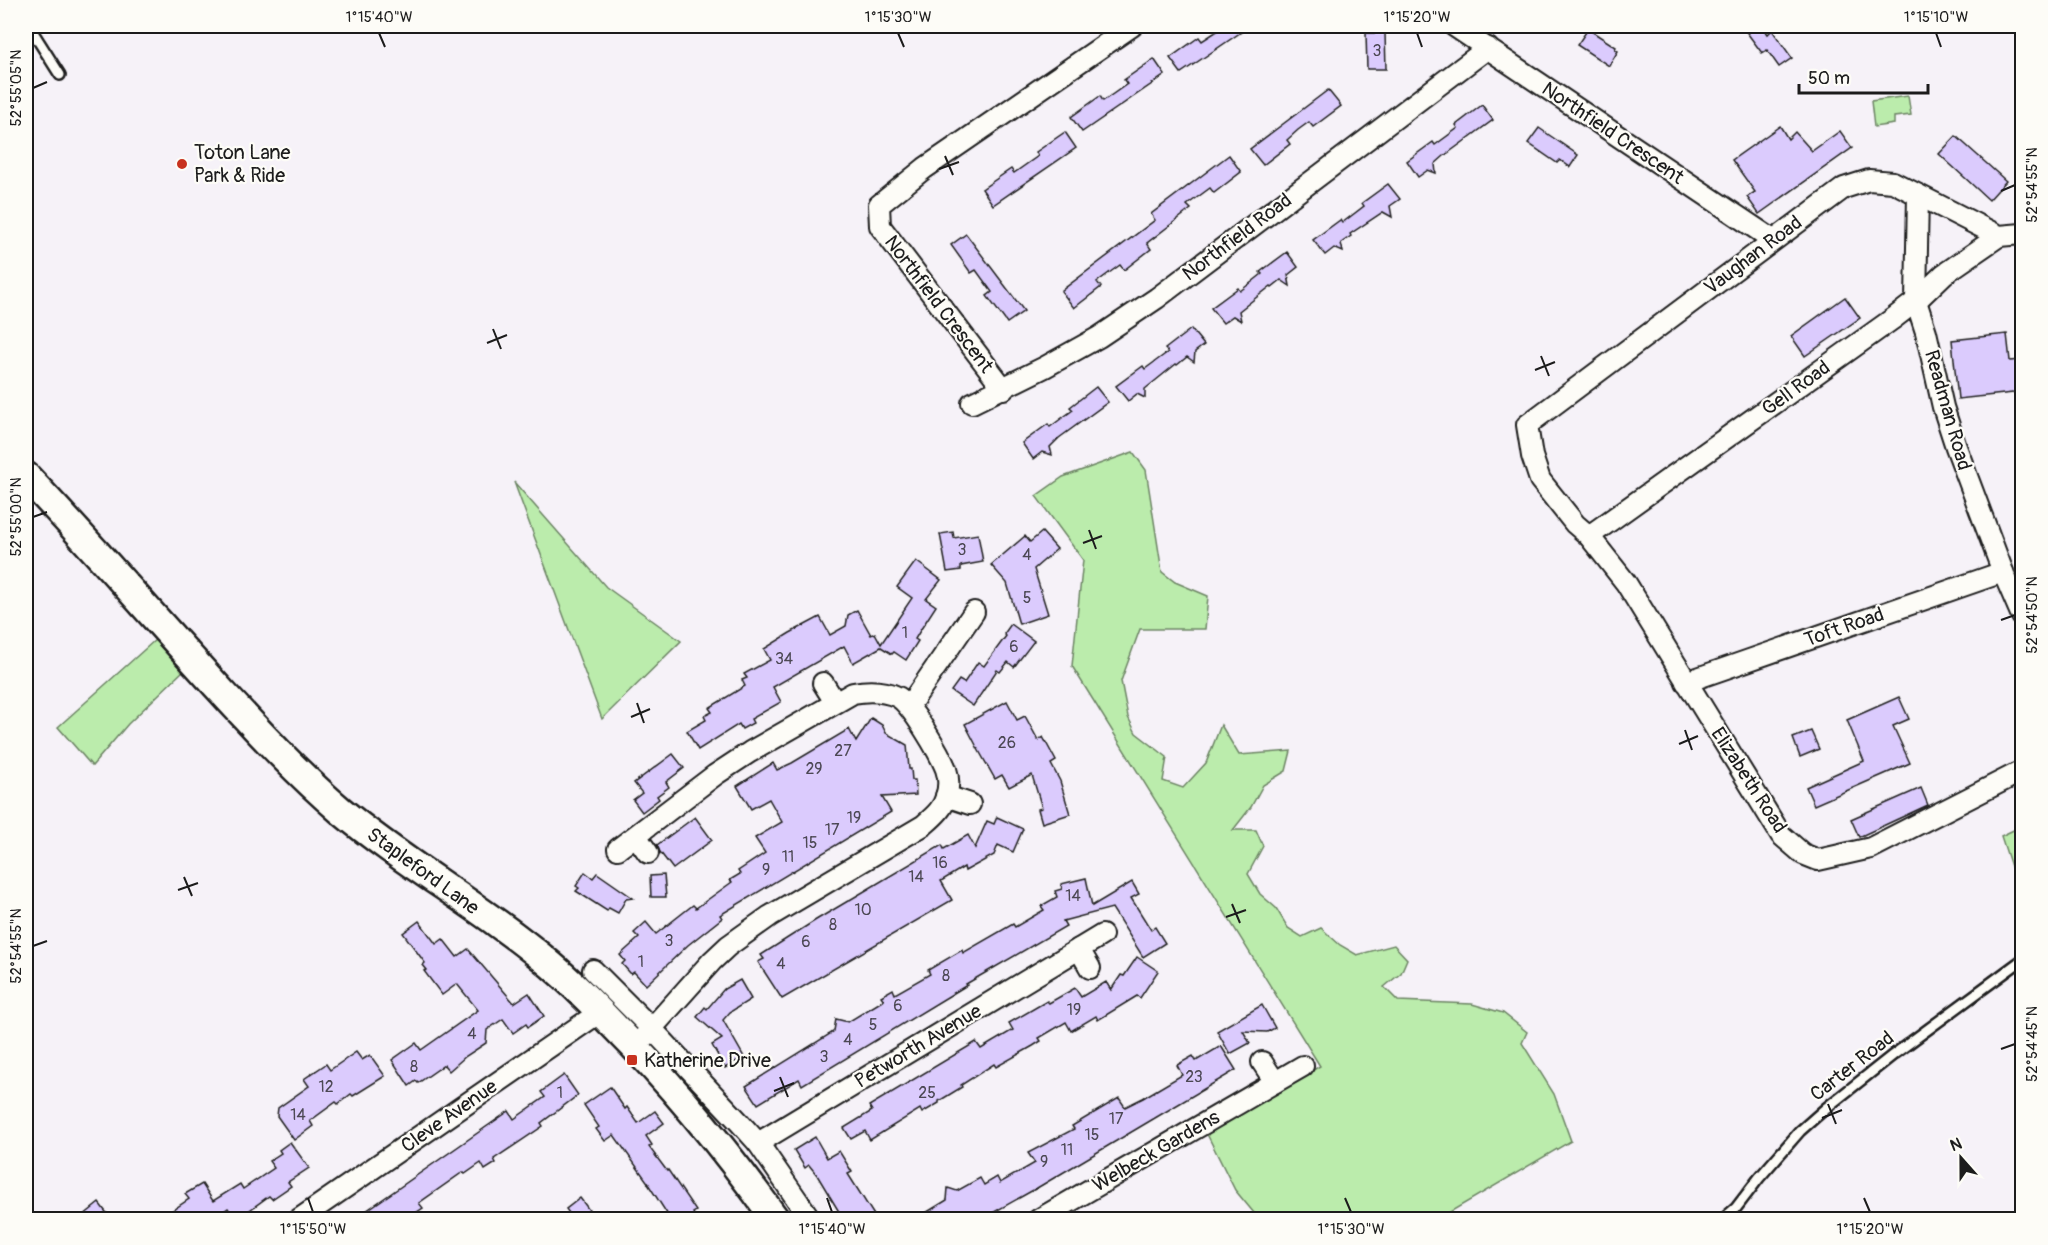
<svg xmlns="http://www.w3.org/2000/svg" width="2048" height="1245" font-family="Pangolin,sans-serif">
<rect width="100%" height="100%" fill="#f6f2f8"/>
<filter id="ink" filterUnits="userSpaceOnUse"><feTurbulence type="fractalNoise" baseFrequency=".0167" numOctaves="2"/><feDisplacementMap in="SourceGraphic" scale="12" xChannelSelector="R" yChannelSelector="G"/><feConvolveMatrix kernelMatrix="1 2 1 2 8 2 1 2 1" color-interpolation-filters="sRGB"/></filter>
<g filter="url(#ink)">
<g fill="#bbecac" stroke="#6c8464" stroke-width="1.5">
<polygon points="1908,96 1911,115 1894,117 1894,124 1874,127 1871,101"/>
<polygon points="1133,452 1146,470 1162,572 1175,582 1208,596 1205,629 1140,629 1121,681 1128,717 1136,733 1167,757 1163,781 1183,788 1206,763 1221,725 1239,755 1291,751 1286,771 1263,785 1251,807 1233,830 1256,830 1263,846 1248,874 1260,894 1276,908 1288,928 1302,937 1321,928 1340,945 1357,955 1394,945 1407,959 1401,973 1384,987 1398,1001 1472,1004 1503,1013 1527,1032 1522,1043 1554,1094 1571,1141 1438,1219 1259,1219 1235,1190 1207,1134 1320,1066 1072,666 1083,560 1036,496 1063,477"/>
<polygon points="514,482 606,587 681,641 602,719"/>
<polygon points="155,640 183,671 128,724 92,766 58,727"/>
<polygon points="2022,826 2022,900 2001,836"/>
</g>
<g fill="#dbcbfd" stroke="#1c1c1c" stroke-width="1.5">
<polygon points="1225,26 1250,26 1181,73 1170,58 1199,37 1202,41"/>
<polygon points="1742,26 1762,26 1768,34 1772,30 1792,58 1779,67 1767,50 1762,53"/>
<polygon points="1588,29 1616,47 1615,49 1618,51 1609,66 1577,45"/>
<polygon points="1366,33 1385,33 1386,69 1367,69"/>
<polygon points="1154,59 1165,75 1082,132 1071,117 1100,96 1103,101 1127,84 1124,80"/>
<polygon points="1328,90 1341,106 1313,127 1309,122 1298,130 1287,140 1290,144 1263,165 1250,149"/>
<polygon points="1482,105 1493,120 1444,156 1435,164 1436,173 1428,170 1418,177 1407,161 1433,142 1435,145 1458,128 1456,125"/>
<polygon points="1780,126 1788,139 1795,132 1812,151 1840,131 1852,148 1759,214 1747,197 1755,192 1732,160"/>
<polygon points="1539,128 1578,155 1570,167 1560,160 1557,163 1528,143"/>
<polygon points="1065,132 1076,148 993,205 982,189 1011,169 1014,173 1038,156 1036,152"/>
<polygon points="1956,136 2006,181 1989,200 1939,154"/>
<polygon points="1229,155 1241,172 1214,193 1210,188 1187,205 1191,209 1147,243 1151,249 1124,270 1120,265 1109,273 1097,282 1101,287 1074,308 1061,291 1155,220 1151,214"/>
<polygon points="1388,184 1400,199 1390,206 1392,217 1383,212 1350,234 1351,236 1341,243 1343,252 1334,248 1325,255 1313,240 1340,220 1342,223 1364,206 1362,203"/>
<polygon points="966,234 1024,311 1007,323 987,296 992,292 976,270 971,273 951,245"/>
<polygon points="1287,252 1298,267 1288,275 1290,286 1281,280 1272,287 1271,286 1239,311 1241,321 1233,316 1223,323 1211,308 1238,288 1240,291 1252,282 1262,274 1260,272"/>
<polygon points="1845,297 1860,318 1805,356 1791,336"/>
<polygon points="1191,329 1204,345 1195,352 1194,362 1187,357 1177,365 1176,364 1145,389 1145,398 1137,394 1128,401 1116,386 1143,366 1145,369 1168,352 1165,349"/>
<polygon points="2007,334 2010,361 2022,360 2022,392 1958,399 1952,340"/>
<polygon points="1096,387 1108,402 1059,438 1050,447 1052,455 1042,452 1033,459 1022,443 1048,424 1050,427 1062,418 1073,410 1070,407"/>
<polygon points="953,532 954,538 978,534 983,562 961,566 961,570 947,572 940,534"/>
<polygon points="1042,532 1057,549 1034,569 1048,614 1019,624 1007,583 991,565 1025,536 1030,542"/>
<polygon points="916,561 941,580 926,599 936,606 921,629 915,639 918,641 906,660 894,652 892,654 881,647 853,663 844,646 773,687 781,702 751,719 753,723 742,729 739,724 698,750 687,731 706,720 704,716 712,712 709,708 745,686 742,680 747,678 744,674 770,660 764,649 790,633 820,617 830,635 846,626 848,615 857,610 871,635 875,633 881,644 912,598 897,587"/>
<polygon points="1011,624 1034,641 1014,667 1008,662 1000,672 997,670 973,706 951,691 959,680 964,683 978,662 984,666 1006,636 1004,634"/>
<polygon points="1899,697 1909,719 1893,726 1910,763 1814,805 1806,787 1864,761 1847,720"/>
<polygon points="1007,701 1017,720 1025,716 1038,740 1043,737 1056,761 1051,764 1060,781 1070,814 1042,823 1038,809 1042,808 1032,775 1009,787 1002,775 995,779 978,749 965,724"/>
<polygon points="871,718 882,725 886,733 907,745 909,769 911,769 912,780 915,780 916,795 882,797 891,812 720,915 722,918 688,945 646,985 634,972 631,974 622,964 625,961 620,955 639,938 634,933 646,922 656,934 693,905 696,908 732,882 730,880 740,874 738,871 765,853 755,838 782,822 769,799 751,809 737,786 773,763 777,770 792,763 849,729 856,742"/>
<polygon points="1811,731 1819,749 1800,757 1793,738"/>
<polygon points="673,754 684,768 666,782 669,787 657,796 659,799 642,812 633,800 642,793 634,783"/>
<polygon points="1921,788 1928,805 1859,837 1851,819"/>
<polygon points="695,817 712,840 673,869 660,852 657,845"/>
<polygon points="997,817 1023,829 1013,852 998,845 994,855 965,871 964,867 941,881 952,900 782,999 758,962 764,959 761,955 816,920 942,845 944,849 968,835 975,848 987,821 994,824"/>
<polygon points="585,872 593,878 597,873 633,898 626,899 618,913 609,908 607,911 576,891 579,888 576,886"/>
<polygon points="664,875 666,897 651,897 650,876"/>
<polygon points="1086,878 1092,906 1132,882 1139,894 1131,898 1151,930 1155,927 1165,943 1143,957 1112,908 1063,921 1066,926 966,984 967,985 802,1085 799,1079 758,1104 746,1086 830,1034 834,1031 836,1019 848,1022 884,1000 881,996 893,989 895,994 930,974 928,970 962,950 963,953 1013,924 1015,927 1044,910 1041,906 1057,897 1055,891 1062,889 1061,884"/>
<polygon points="419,921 436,944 443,939 457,957 468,949 514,1003 529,993 544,1016 528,1027 526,1024 513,1033 503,1019 487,1030 486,1043 466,1056 449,1071 444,1065 418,1083 416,1081 409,1086 392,1060 416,1043 421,1050 478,1010 457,984 442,995 424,971 427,970 423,965 425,963 403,933"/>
<polygon points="1137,957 1158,971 1140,998 1137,996 1098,1020 1096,1016 1071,1031 1066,1022 1039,1038 1041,1041 1033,1046 996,1067 994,1064 961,1085 962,1087 939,1101 939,1103 922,1113 920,1109 870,1140 865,1131 851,1139 844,1128 872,1111 869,1106 976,1042 981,1049 1013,1030 1009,1023 1047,1001 1049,1003 1075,988 1081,997 1106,982 1111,990 1121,975 1124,976"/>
<polygon points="740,980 751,999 730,1012 723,1020 744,1057 725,1068 712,1045 722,1039 697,1017 705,1007 707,1009 724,989"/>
<polygon points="1262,1005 1275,1028 1267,1032 1243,1031 1250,1043 1230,1054 1217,1031"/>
<polygon points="1221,1046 1236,1070 1037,1188 980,1220 914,1220 947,1200 948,1188 957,1191 980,1178 984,1185 997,1177 1000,1183 1035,1163 1028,1153 1074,1129 1072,1126 1119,1098 1125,1107 1143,1098 1182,1075 1177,1065 1193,1056 1196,1061"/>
<polygon points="356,1052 362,1060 370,1055 385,1076 353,1096 351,1094 338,1104 336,1102 310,1121 313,1126 294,1140 277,1116 278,1108 309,1086 304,1079 326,1064 330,1070"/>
<polygon points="564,1075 578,1095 541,1123 543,1126 494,1159 496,1163 485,1170 481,1163 465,1174 463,1172 419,1203 423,1208 405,1220 353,1220 509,1111 514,1119 545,1097 541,1092"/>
<polygon points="610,1087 625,1109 627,1107 638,1123 655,1111 664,1123 646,1136 652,1145 649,1147 667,1171 668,1170 696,1211 693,1213 697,1220 671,1220 648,1184 649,1184 614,1135 605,1141 596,1129 599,1127 584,1105"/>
<polygon points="815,1137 827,1158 839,1151 852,1172 848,1174 877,1220 844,1220 817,1175 809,1165 805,1168 794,1150"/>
<polygon points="290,1142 309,1168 288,1182 291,1186 272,1199 269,1196 236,1220 228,1208 211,1220 158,1220 189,1199 185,1194 202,1184 213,1201 240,1184 243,1189 274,1168 269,1161 281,1153 279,1150"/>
<polygon points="580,1198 586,1206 596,1220 574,1220 566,1209"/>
<polygon points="99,1203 112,1220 78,1220"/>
</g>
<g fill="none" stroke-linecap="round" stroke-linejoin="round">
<g stroke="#1c1c1c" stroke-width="14">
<g id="lane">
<polyline points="29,26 60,75"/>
<polyline points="1722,1220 1736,1208 1759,1178 1800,1131 1826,1108 1893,1055 2022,960"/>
</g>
</g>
<g stroke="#1c1c1c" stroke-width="24">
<g id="street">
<polyline points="1454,26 1773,240"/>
<polyline points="1918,195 1916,301 1926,332 1943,407 1956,447 2003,572 2022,616"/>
<polyline points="1999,236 1893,182 1869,180 1844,188 1527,425 1532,456 1540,480 1575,524 1589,536 1626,583 1781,835 1803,854 1818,860 1871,848 2022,771"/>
<polyline points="1999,236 2022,234"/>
<polyline points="1004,389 880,226 879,205 925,168 1132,26"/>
<polyline points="972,403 1045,367 1099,337 1157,298 1488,48"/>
<polyline points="1589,536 1894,318 1916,301 1944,274 1999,236"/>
<polyline points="1686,682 2003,572"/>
<polyline points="823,683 835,702"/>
<polyline points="909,706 974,612"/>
<polyline points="946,796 970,804"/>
<polyline points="636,836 648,853"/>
<path d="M618 849 715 775 750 752 853 693C869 690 883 690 898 697 912 705 940 754 946 769 949 778 949 788 946 797 943 809 933 817 924 825L770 916 728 946 712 961 635 1047"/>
<polyline points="1079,949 1090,968"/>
<polyline points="593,970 652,1029 740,1123 758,1143 811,1220"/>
<polyline points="1262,1062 1275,1082"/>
<polyline points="758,1143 1102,935"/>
<polyline points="298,1220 600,1012"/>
<polyline points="1038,1220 1303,1066"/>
</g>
</g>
<g stroke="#1c1c1c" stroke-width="32">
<path id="secondary" d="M26 476C93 547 157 621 223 693 261 734 298 774 340 810 407 866 484 908 551 965 572 983 592 1003 612 1024 673 1085 725 1149 776 1220"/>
</g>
<use href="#lane" stroke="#fdfcf7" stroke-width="9"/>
<use href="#street" stroke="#fdfcf7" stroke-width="20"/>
<use href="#secondary" stroke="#fdfcf7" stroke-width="27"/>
</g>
</g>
<path fill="none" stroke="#1c1c1c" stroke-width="2" d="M379 33 385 47M898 33 904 47M1417 33 1422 47M1936 33 1941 47M33 88 47 82M945 156 953 175M939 169 959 162M2001 191 2015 185M493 329 501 349M487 343 507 335M1541 356 1549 376M1535 370 1555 362M33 517 47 512M1089 530 1096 549M1083 543 1102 536M2001 620 2015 615M637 703 644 723M631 717 650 709M1685 730 1692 750M1679 744 1698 736M184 877 192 896M178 890 198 883M1232 904 1240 923M1226 917 1246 910M33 946 47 941M2001 1049 2015 1044M780 1077 788 1097M774 1091 794 1083M1828 1104 1836 1124M1822 1118 1842 1110M308 1198 313 1212M827 1198 832 1212M1345 1198 1351 1212M1864 1198 1870 1212"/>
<g fill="#c8321e" stroke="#fdfcf7" stroke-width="2">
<circle cx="182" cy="164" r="6"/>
<rect x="626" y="1054" width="12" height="12" rx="3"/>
</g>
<g text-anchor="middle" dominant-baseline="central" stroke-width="4.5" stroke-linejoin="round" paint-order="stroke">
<g font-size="16" fill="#4c4854">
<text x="1377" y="51">3</text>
<text x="962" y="550">3</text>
<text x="1027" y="555">4</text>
<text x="1027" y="598">5</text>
<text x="905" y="633">1</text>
<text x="1014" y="647">6</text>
<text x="784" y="659">34</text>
<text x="1007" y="743">26</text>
<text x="843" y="751">27</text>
<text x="814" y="769">29</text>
<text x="854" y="818">19</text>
<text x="832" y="830">17</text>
<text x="810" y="843">15</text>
<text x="788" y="857">11</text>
<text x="940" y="863">16</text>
<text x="766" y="870">9</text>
<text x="916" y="877">14</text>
<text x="1073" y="896">14</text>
<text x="863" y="910">10</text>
<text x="833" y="925">8</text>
<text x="669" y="941">3</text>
<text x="806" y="942">6</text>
<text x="641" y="962">1</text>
<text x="781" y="964">4</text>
<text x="946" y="976">8</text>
<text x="898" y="1006">6</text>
<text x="1074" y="1010">19</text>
<text x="873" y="1025">5</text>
<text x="472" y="1034">4</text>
<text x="848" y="1040">4</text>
<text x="824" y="1057">3</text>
<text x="414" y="1067">8</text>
<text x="1194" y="1077">23</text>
<text x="326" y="1087">12</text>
<text x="560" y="1093">1</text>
<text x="927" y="1093">25</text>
<text x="298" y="1115">14</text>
<text x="1116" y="1119">17</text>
<text x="1092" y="1135">15</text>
<text x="1067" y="1150">11</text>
<text x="1044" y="1162">9</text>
</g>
<g font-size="20" fill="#1c1c1c" stroke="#fdfcf7">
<text transform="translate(1613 133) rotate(34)">Northfield Crescent</text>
<text transform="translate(1237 237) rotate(-37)">Northfield Road</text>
<text transform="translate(1753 255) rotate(-37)">Vaughan Road</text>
<text transform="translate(939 304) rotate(53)">Northfield Crescent</text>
<text transform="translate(1796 388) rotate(-36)">Gell Road</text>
<text transform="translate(1948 410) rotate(74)">Readman Road</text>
<text transform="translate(1844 627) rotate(-19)">Toft Road</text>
<text transform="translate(1749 780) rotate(57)">Elizabeth Road</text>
<text transform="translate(423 871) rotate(36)">Stapleford Lane</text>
<text transform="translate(918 1046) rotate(-31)">Petworth Avenue</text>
<text transform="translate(1852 1066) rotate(-38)">Carter Road</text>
<text transform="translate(449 1116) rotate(-35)">Cleve Avenue</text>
<text transform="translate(1156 1151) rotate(-30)">Welbeck Gardens</text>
</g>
<g font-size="20" fill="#1c1c1c" stroke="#fdfcf7" text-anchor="start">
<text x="194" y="152">Toton Lane<tspan x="194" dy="23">Park &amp; Ride</tspan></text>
<text x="644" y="1060">Katherine Drive</text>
</g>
</g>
<rect width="2048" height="1245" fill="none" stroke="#fdfcf7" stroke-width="66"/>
<g transform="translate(1961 1158) rotate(339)" stroke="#fdfcf7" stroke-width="4.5" paint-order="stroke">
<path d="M0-4.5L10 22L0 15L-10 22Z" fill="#1c1c1c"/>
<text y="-9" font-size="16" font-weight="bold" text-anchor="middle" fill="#1c1c1c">N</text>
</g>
<path d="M1799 84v9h129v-9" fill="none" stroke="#1c1c1c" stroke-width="3"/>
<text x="1808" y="84" font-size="18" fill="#1c1c1c" stroke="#fdfcf7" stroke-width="4.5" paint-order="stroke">50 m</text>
<rect x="33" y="33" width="1982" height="1179" fill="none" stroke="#1c1c1c" stroke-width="2"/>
<g font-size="15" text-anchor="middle" fill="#1c1c1c">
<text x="379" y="22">1°15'40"W</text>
<text x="898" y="22">1°15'30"W</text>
<text x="1417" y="22">1°15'20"W</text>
<text x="1936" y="22">1°15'10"W</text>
<text transform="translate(16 88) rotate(-90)" y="5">52°55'05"N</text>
<text transform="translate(2032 185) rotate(-90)" y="5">52°54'55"N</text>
<text transform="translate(16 517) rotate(-90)" y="5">52°55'00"N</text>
<text transform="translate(2032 615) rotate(-90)" y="5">52°54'50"N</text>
<text transform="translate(16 946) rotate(-90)" y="5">52°54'55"N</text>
<text transform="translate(2032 1044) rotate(-90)" y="5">52°54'45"N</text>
<text x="313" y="1234">1°15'50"W</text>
<text x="832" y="1234">1°15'40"W</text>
<text x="1351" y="1234">1°15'30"W</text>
<text x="1870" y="1234">1°15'20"W</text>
</g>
</svg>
